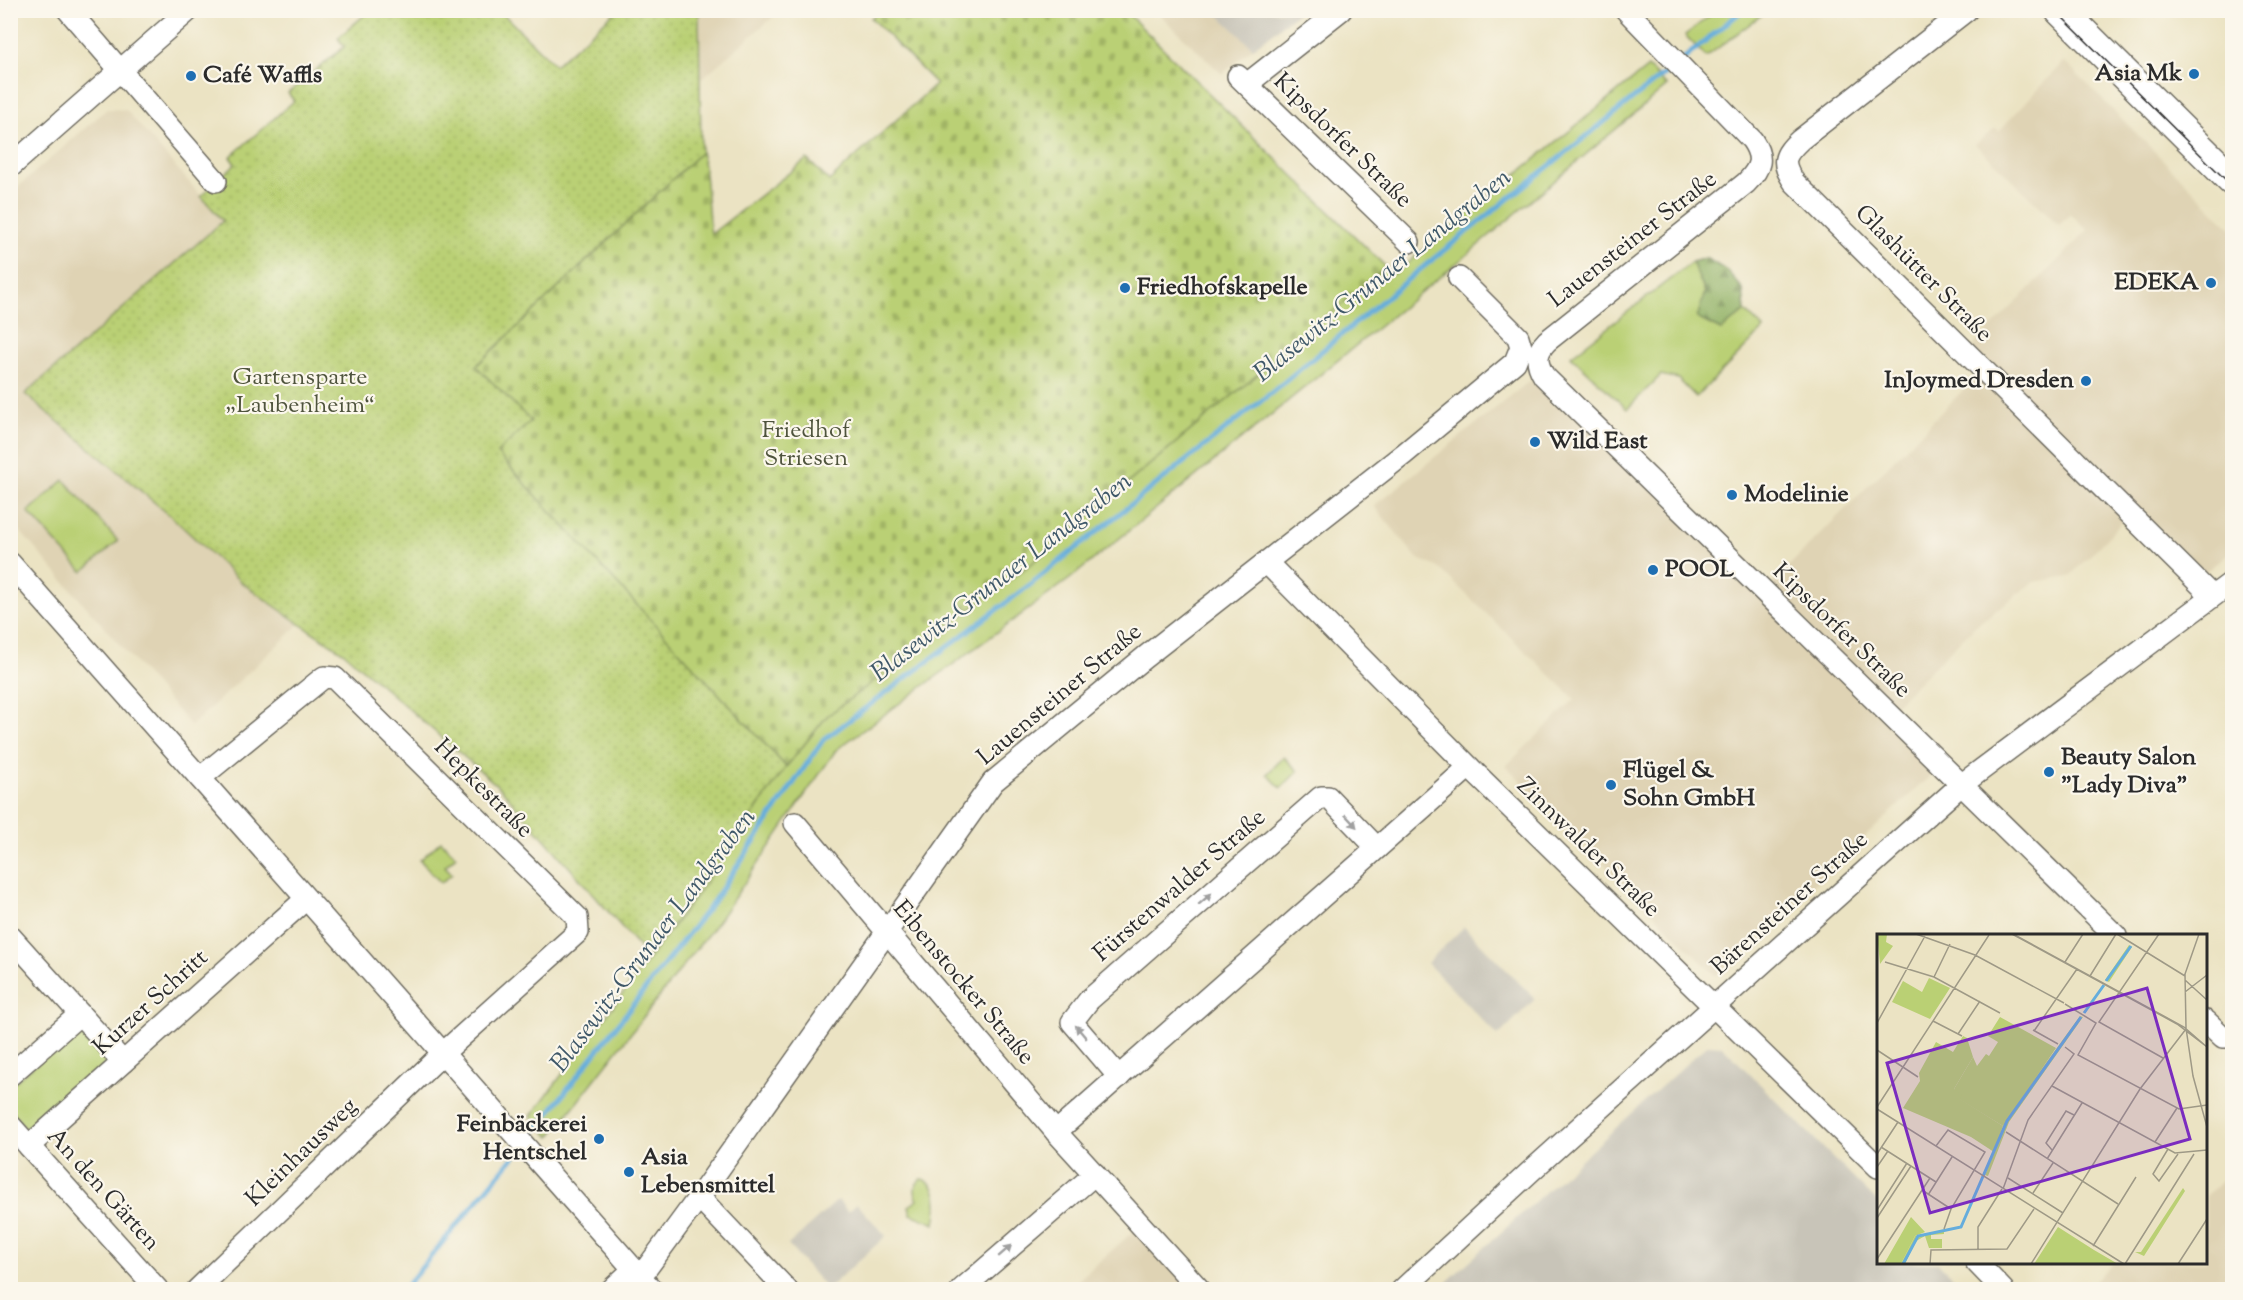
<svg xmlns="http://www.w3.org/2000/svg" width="2243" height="1300" font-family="'Sorts Mill Goudy',serif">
<defs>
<pattern id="forest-firs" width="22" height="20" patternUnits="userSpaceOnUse" patternTransform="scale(1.5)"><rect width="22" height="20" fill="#93b266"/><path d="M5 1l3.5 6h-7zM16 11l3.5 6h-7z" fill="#789154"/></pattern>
<pattern id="cemetery-stones" width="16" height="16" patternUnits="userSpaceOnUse" patternTransform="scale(1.5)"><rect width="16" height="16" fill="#bad074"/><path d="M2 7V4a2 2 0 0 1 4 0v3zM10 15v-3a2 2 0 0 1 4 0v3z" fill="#a0b365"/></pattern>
<pattern id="garden-dots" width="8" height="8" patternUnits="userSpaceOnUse" patternTransform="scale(1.5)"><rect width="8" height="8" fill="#bad074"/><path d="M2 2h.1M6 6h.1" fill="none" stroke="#a0b365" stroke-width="1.8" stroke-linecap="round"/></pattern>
</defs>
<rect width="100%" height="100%" fill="#fbf7ec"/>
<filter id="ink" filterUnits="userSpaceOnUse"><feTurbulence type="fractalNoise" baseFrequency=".0167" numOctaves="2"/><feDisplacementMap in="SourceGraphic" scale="12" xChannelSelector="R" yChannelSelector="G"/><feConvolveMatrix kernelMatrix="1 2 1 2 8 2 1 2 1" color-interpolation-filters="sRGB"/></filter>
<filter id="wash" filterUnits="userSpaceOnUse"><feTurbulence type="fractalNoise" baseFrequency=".008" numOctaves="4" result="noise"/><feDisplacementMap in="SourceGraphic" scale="24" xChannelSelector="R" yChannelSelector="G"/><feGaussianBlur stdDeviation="1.35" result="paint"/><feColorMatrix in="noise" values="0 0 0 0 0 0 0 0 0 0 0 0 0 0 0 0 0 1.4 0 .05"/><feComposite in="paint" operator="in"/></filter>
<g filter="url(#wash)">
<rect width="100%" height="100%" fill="#ebe3c3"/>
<g fill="#dfd3b4">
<polygon points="700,10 780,11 701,79"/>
<polygon points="1156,11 1214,11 1253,48 1222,74"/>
<polygon points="2064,61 2232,229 2232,551 2197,578 2131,513 2070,576 2034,582 1975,626 1890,710 1944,763 1716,976 1506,766 1575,699 1439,568 1417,558 1374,506 1543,370 1765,590 1987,366 1970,349 2088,230 2071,214 2059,225 1975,144 1996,128 1999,131"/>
<polygon points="107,109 126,110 223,221 26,394 173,518 242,583 300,624 191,726 11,521 10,194"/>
<polygon points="2232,1171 2232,1289 2086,1289 2113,1263 2206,1262 2206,1196"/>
<polygon points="1143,1223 1203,1290 1067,1290"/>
</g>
<g fill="#c8c4b8">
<polygon points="1214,11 1300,11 1253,48"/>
<polygon points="1464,927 1535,999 1498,1036 1427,963"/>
<polygon points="1707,1045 1722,1046 1878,1203 1878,1262 1938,1263 1965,1289 1439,1289"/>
<polygon points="838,1200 848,1212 857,1204 886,1236 827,1289 788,1245"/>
</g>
<g fill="#bad074" stroke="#727e50" stroke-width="1.5">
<polygon points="1716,11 1716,10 1767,11 1706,57 1685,35"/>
<polygon points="1648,67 1667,86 1463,258 1071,578 836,750 719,920 550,1137 531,1116 698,893 786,767 827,716 1032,563 1386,267 1394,274"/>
<polygon points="1692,262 1721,330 1745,311 1764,329 1696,397 1678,379 1661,375 1627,409 1571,356"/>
<polygon points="64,480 118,541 83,572 28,512"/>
<polygon points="1284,757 1298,771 1281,788 1267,774"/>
<polygon points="441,841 456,856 445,866 452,874 441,883 420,860"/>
<polygon points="81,1030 106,1056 106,1065 33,1130 26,1129 11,1111 10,1086 74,1031"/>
<path d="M921 1179C940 1182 938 1208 935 1224L911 1214 909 1206 918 1200C914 1192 913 1186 921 1179Z"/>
</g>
<polygon fill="url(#forest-firs)" stroke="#5f6e48" stroke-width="1.5" points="1706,258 1727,271 1743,289 1745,311 1721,330 1697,318 1705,292 1692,262"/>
<path fill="url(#cemetery-stones)" stroke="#727e50" stroke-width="1.5" d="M879 11H1125L1386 267 1032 563 827 716 786 767 496 453 476 366 701 152C708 177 706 207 711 234L807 159 829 181 936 84 871 18Z"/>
<polygon fill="url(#garden-dots)" stroke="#727e50" stroke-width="1.5" points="369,11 500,11 555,65 616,11 699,11 701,152 476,366 531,421 497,453 786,767 698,893 648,957 500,788 343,652 300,624 242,583 173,518 25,394 223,221 201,196 235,164 230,157 294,101 288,93 344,47 338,38"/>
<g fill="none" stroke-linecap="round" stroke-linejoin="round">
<g stroke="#65addc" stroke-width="5">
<polyline points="1681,61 1743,10"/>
<polyline points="527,1141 713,902 823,740 1031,584 1270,394 1412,276 1674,66"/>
<polyline points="403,1290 521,1148"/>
</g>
</g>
</g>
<g filter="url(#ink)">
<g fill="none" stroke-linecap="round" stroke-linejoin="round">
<g stroke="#6e6b60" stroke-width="24">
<g id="street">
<polyline points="68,10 216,181"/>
<path d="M1626 10 1752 140C1764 158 1761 168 1746 183L1547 341C1536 352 1535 362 1544 376L2116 936"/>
<path d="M1967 10 1800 140C1783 156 1781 162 1794 182L2212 596"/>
<polyline points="1238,76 1409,242"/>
<polyline points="1247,84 1341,10"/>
<polyline points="10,167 189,10"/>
<polyline points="1266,562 1469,767 1878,1167"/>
<polyline points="10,563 652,1290"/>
<polyline points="795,823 1056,1132 1200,1290"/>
<polyline points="10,936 123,1062"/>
<polyline points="2206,1021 2223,1037 2232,1037"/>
<polyline points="10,1075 80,1014"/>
<polyline points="1119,1077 1072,1022 1089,1000 1321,797 1328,797 1377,848"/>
<polyline points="10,1125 158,1290"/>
<polyline points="1056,1132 1469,767"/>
<polyline points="29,1146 306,899"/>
<polyline points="699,1197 787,1290"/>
<polyline points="1976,1262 2003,1290"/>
<polyline points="641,1276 699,1197 993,782 1145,657 1404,454 1515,362 1521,347 1518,337 1459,278"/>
<polyline points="197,1290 442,1054 578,932 577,917 335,678 324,677 200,778"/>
<polyline points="611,1290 634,1269"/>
<polyline points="961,1290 1095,1174"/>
<polyline points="1402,1290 1531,1171 1961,785 2232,582"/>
</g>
</g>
<g stroke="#6e6b60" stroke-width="33">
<polyline id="secondary" points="2060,10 2232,180"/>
</g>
<use href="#street" stroke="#fff" stroke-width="21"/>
<use href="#secondary" stroke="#fff" stroke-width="30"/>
<polyline stroke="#2b2b2b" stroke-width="1.5" points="2055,10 2232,186"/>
</g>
<defs><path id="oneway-solid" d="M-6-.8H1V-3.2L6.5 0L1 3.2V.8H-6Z" transform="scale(1.5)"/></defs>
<g fill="#a0a0a0">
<use href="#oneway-solid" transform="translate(1351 821) rotate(47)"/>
<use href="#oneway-solid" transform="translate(1205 899) rotate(-41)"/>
<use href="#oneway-solid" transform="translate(1081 1032) rotate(-130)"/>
<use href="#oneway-solid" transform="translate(1005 1251) rotate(-41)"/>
</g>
</g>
<g fill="#1f6fb2" stroke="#fbf7ec" stroke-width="2">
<circle cx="2194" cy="74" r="6"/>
<circle cx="191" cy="76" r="6"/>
<circle cx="2211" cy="283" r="6"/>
<circle cx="1125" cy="288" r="6"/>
<circle cx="2086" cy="381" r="6"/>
<circle cx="1535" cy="442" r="6"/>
<circle cx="1732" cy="495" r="6"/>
<circle cx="1653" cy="570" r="6"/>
<circle cx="2049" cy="772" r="6"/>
<circle cx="1611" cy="785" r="6"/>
<circle cx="599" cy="1139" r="6"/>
<circle cx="629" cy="1172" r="6"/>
</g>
<g text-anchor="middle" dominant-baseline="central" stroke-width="4.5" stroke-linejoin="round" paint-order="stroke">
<g font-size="24" font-weight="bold" fill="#2b2b2b" stroke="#fbf7ec" text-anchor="start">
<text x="2182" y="74" text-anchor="end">Asia Mk</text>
<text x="203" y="76">Café Waffls</text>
<text x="2199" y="283" text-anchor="end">EDEKA</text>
<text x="1137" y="288">Friedhofskapelle</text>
<text x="2074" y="381" text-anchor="end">InJoymed Dresden</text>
<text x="1547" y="442">Wild East</text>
<text x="1744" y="495">Modelinie</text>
<text x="1665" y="570">POOL</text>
<text x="2061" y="758">Beauty Salon<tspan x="2061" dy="28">"Lady Diva"</tspan></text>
<text x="1623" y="771">Flügel &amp;<tspan x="1623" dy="28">Sohn GmbH</tspan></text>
<text x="587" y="1125" text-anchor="end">Feinbäckerei<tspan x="587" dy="28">Hentschel</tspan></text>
<text x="641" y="1158">Asia<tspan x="641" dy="28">Lebensmittel</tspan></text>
</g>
<g font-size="24" fill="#2b2b2b" stroke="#fbf7ec">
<text transform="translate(1342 141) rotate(44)">Kipsdorfer Straße</text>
<text transform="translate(1633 240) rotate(-38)">Lauensteiner Straße</text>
<text transform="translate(1923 274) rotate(45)">Glashütter Straße</text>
<text transform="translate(1841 631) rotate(44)">Kipsdorfer Straße</text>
<text transform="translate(1060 695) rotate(-40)">Lauensteiner Straße</text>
<text transform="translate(483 789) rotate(45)">Hepkestraße</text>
<text transform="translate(1588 848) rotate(44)">Zinnwalder Straße</text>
<text transform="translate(1180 886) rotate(-41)">Fürstenwalder Straße</text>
<text transform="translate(1790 904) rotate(-42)">Bärensteiner Straße</text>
<text transform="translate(963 983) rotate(50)">Eibenstocker Straße</text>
<text transform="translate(151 1003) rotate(-42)">Kurzer Schritt</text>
<text transform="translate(302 1153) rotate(-44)">Kleinhausweg</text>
<text transform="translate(103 1190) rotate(48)">An den Gärten</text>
</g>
<g font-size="24" fill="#4f543d" stroke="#fbf7ec">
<text x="300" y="378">Gartensparte<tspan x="300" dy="28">„Laubenheim“</tspan></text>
<text x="806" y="431">Friedhof<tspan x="806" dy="28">Striesen</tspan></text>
</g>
<g font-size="26" font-style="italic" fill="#3f5869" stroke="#fbf7ec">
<text transform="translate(1383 276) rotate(-39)">Blasewitz‐Grunaer Landgraben</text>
<text transform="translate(1002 578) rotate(-38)">Blasewitz‐Grunaer Landgraben</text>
<text transform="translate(654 941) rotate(-53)">Blasewitz‐Grunaer Landgraben</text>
</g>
</g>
<g transform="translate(1877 934)">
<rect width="330" height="330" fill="#ebe3c3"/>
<path d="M252 11 255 13 232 48 228 46ZM203 82 206 83 132 188 111 242 108 241 129 184ZM306 254 308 257 267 322 258 318H264ZM181 293 217 316 241 330H157ZM67 296V300L54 301V305H65V314H52L48 302 39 307 28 330H24L38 302Z" fill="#bad074"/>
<path d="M123 83 179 114 126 192 82 165 77 155 96 123 100 132 109 120 112 122 121 108 111 102Z" fill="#bad074"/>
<path d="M0 0H10L9 8 16 12 3 30ZM52 44 73 54 53 85 15 68 26 47 45 58ZM86 102 90 104 96 123 77 155 85 160 83 165 126 192 117 218 94 203 26 174 43 147 42 139 59 108 76 118ZM34 283 48 298 38 302 24 330H7Z" fill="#bad074"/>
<path fill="none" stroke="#65addc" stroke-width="3" d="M229 47 254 12M207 79 227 51M26 330 41 302 84 293 130 187 204 83"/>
<path fill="none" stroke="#9e9986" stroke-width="1.5" d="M39 0 98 21 187 69M135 0 300 90 330 113M136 0 307 93 330 113M240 0 308 42M282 0 222 88 286 124M322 0 308 40 309 94 316 142 330 193M8 28 57 43 123 79M188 28 206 0M213 42 239 0M57 43 73 10M308 46 330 66M308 58 330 41M188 70 219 89 201 121 302 175 330 171M56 87 85 102M0 89 48 2M156 96 181 110M157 97 200 35M81 100 103 67M0 116 41 143M175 152 298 219 330 216M0 173 112 1M0 175 247 330M129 198 241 270M278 208 300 174M59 212 71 196 108 218 74 275 67 295M4 213 59 248M291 215 276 240 282 247 301 220M175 216 169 209 189 177 197 181M0 220 21 188M170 225 205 169M0 233 11 217M131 244 186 279M126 255 151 186 197 120 188 113M45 256 74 275M156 259 176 229M51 261 75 223M0 276 30 229M0 284 34 232M216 312 259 243M101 316V293L125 255M0 325 53 244M53 330 54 316 130 315 157 275M154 330 263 155 309 95M248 330 317 220M301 330 330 285"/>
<path fill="#7b2cbf" fill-opacity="0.15" stroke="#7b2cbf" stroke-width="3" d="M270 54 313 205 53 279 10 129Z"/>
<rect width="330" height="330" fill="none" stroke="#2b2b2b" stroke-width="3"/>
</g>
<rect width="2243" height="1300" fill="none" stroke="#fbf7ec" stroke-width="36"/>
</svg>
